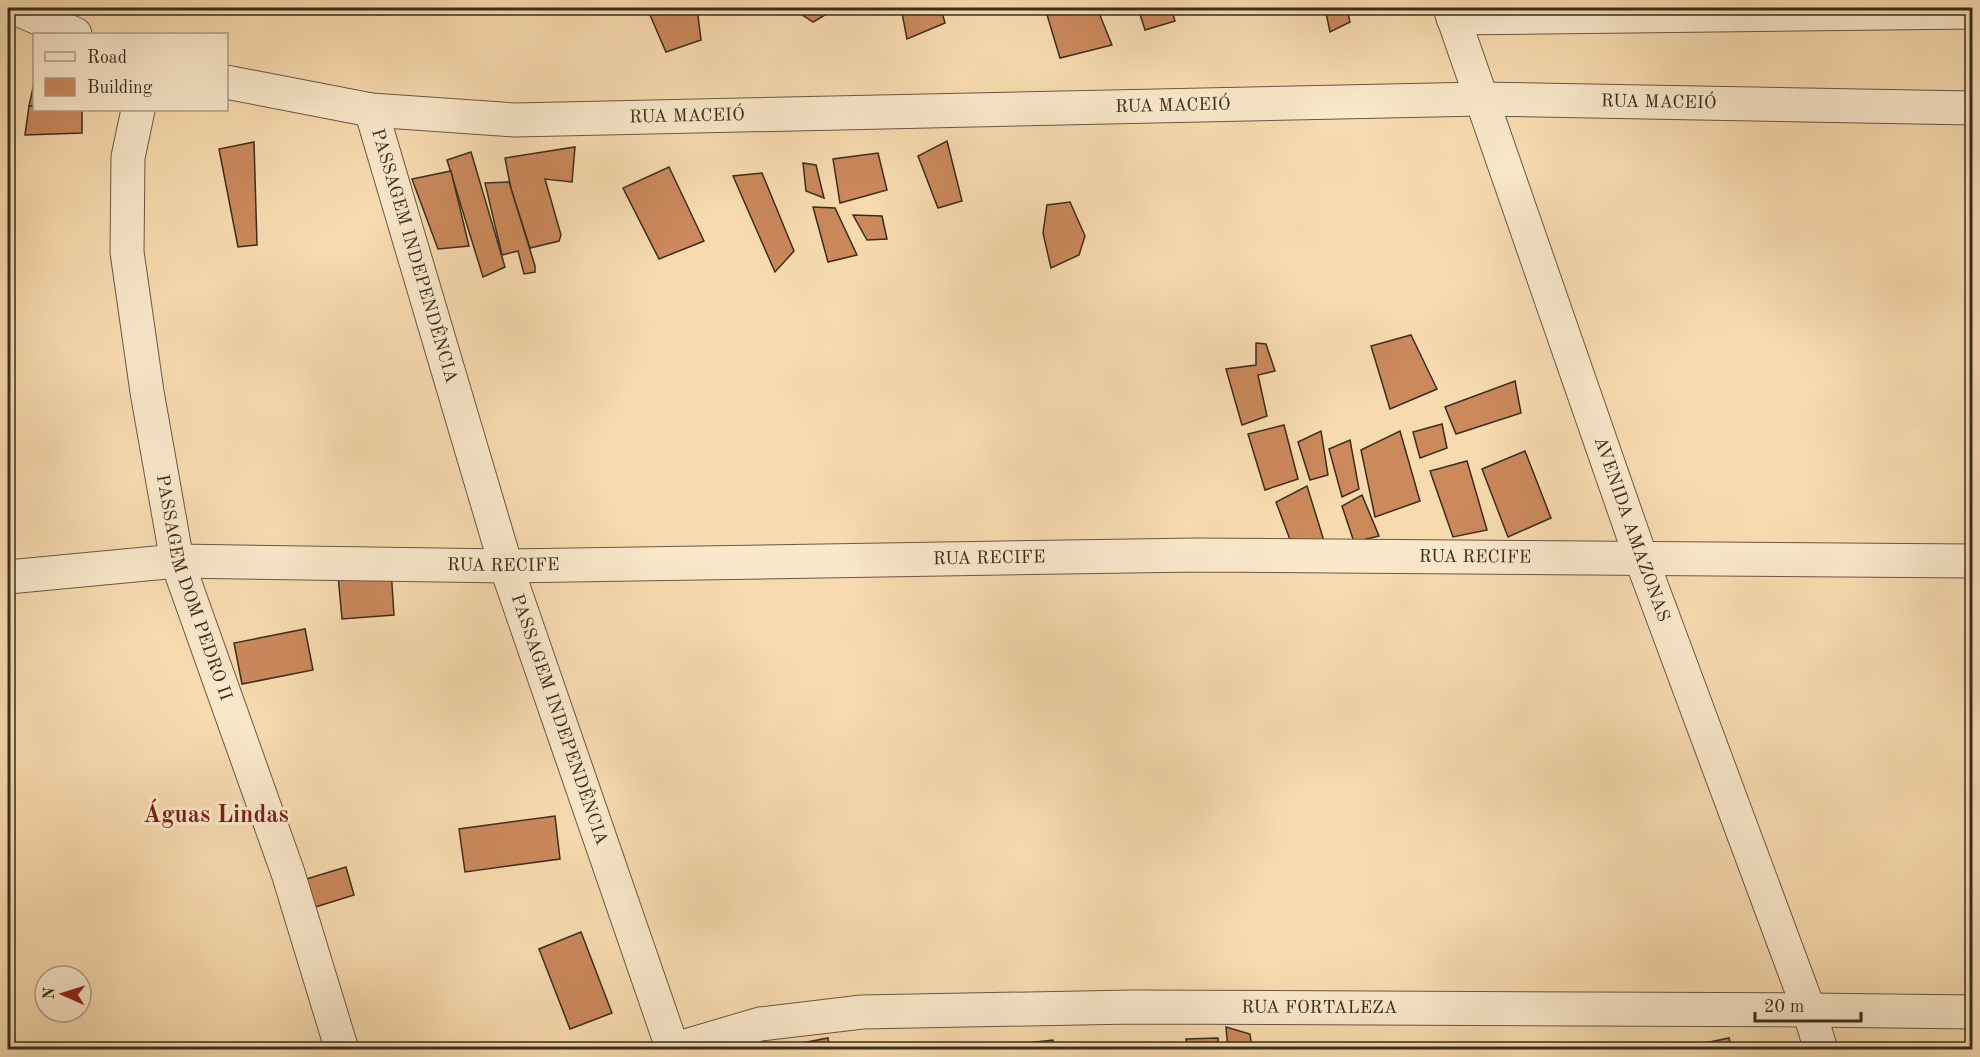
<svg xmlns="http://www.w3.org/2000/svg" width="1980" height="1057" font-family="'Old Standard TT',serif">
<rect width="100%" height="100%" fill="#f7dbaf"/>
<filter id="stains"><feTurbulence type="fractalNoise" baseFrequency=".00333" numOctaves="4"/><feColorMatrix values="0 0 0 0 .2 0 0 0 0 .09 0 0 0 0 .02 0 0 0 .5 -.17"/></filter>
<radialGradient id="worn" r=".72"><stop offset=".6" stop-color="#630" stop-opacity="0"/><stop offset="1" stop-color="#630" stop-opacity=".3"/></radialGradient>
<polygon fill="#bfbf89" stroke="#7d7654" stroke-width="1.5" points="243,8 389,8 385,15"/>
<g fill="#cb895c" stroke="#3b2d1e" stroke-width="1.5">
<polygon points="647,8 697,8 701,40 666,52"/>
<polygon points="792,8 837,8 813,22"/>
<polygon points="901,8 941,8 945,23 907,39"/>
<polygon points="1045,8 1097,8 1112,45 1060,58"/>
<polygon points="1138,8 1171,8 1175,21 1145,30"/>
<polygon points="1243,8 1290,8 1291,12 1246,14"/>
<polygon points="1325,8 1347,8 1350,22 1330,32"/>
<polygon points="34,83 34,106 29,106"/>
<polygon points="29,106 34,106 34,110 82,110 82,133 25,135"/>
<polygon points="947,141 962,201 938,208 918,156"/>
<polygon points="254,142 257,245 238,247 219,149"/>
<polygon points="575,147 572,182 545,179 561,235 559,241 530,248 511,189 505,158"/>
<polygon points="471,152 505,267 483,277 447,160"/>
<polygon points="878,153 887,190 840,203 833,159"/>
<polygon points="803,163 816,165 824,198 806,191"/>
<polygon points="669,167 704,241 659,259 623,188"/>
<polygon points="451,171 469,246 438,249 412,179"/>
<polygon points="762,173 794,251 775,272 733,176"/>
<polygon points="509,182 535,266 535,272 524,274 518,251 502,255 485,183"/>
<polygon points="1070,202 1085,236 1079,255 1051,268 1043,233 1047,205"/>
<polygon points="813,207 835,208 857,255 828,262"/>
<polygon points="853,215 882,216 887,239 867,240"/>
<polygon points="1411,335 1437,389 1390,409 1371,346"/>
<polygon points="1256,343 1266,344 1275,371 1258,375 1267,416 1242,425 1226,369 1256,365"/>
<polygon points="1515,381 1521,413 1456,434 1445,407"/>
<polygon points="1442,424 1447,448 1420,458 1413,432"/>
<polygon points="1284,425 1298,479 1265,490 1248,434"/>
<polygon points="1321,431 1328,475 1310,480 1298,442"/>
<polygon points="1400,431 1420,501 1375,517 1361,450"/>
<polygon points="1350,440 1359,489 1342,497 1329,449"/>
<polygon points="1525,451 1551,518 1508,537 1482,469"/>
<polygon points="1467,461 1487,530 1453,537 1430,471"/>
<polygon points="1307,486 1324,541 1292,545 1276,502"/>
<polygon points="1362,495 1379,536 1354,542 1342,506"/>
<polygon points="391,570 394,615 342,619 338,575"/>
<polygon points="305,629 313,670 242,684 234,643"/>
<polygon points="555,816 560,859 465,872 459,829"/>
<polygon points="346,867 354,895 312,908 303,880"/>
<polygon points="581,932 612,1013 570,1029 539,949"/>
<polygon points="1226,1027 1250,1034 1252,1050 1228,1050"/>
<polygon points="765,1038 766,1050 734,1050"/>
<polygon points="828,1038 830,1050 782,1050 781,1047"/>
<polygon points="1218,1038 1219,1050 1188,1050 1186,1039"/>
<polygon points="1729,1038 1732,1050 1683,1050 1691,1046"/>
<polygon points="1053,1040 1055,1050 1028,1050 1027,1043"/>
<polygon points="1448,1044 1468,1048 1468,1050 1449,1050"/>
</g>
<g fill="none" stroke-linecap="round" stroke-linejoin="round">
<g stroke="#6a5842" stroke-width="35">
<g id="minor">
<polyline points="15,8 75,34"/>
<path id="s1" d="M1450 8 1641 558 1809 1010 1821 1050"/>
<polyline points="1453,18 1972,12"/>
<path id="s2" d="M226 82 371 110 515 120 1480 99 1972 108"/>
<path id="s3" d="M138 110 128 157 127 252 147 392 177 561 288 873 342 1050"/>
<path id="s4" d="M371 110 506 566 673 1050"/>
<path id="s5" d="M8 577 177 561 506 566 1196 555 1972 561"/>
<path id="s6" d="M672 1050 760 1024 862 1012 1132 1007 1809 1010 1972 1012"/>
</g>
</g>
<use href="#minor" stroke="#fae8cb" stroke-width="33"/>
</g>
<g text-anchor="middle" dominant-baseline="central" stroke-width="6" stroke-linejoin="round" paint-order="stroke">
<g font-size="18" fill="#3b2d1e" stroke="#fae8cb">
<text stroke="none"><textPath href="#s2" startOffset="1436">RUA MACEIÓ</textPath></text>
<text stroke="none"><textPath href="#s2" startOffset="950">RUA MACEIÓ</textPath></text>
<text stroke="none"><textPath href="#s2" startOffset="464">RUA MACEIÓ</textPath></text>
<text stroke="none"><textPath href="#s4" startOffset="152">PASSAGEM INDEPENDÊNCIA</textPath></text>
<text stroke="none"><textPath href="#s1" startOffset="552">AVENIDA AMAZONAS</textPath></text>
<text stroke="none"><textPath href="#s5" startOffset="1468">RUA RECIFE</textPath></text>
<text stroke="none"><textPath href="#s5" startOffset="982">RUA RECIFE</textPath></text>
<text stroke="none"><textPath href="#s5" startOffset="496">RUA RECIFE</textPath></text>
<text stroke="none"><textPath href="#s3" startOffset="486">PASSAGEM DOM PEDRO II</textPath></text>
<text stroke="none"><textPath href="#s4" startOffset="638">PASSAGEM INDEPENDÊNCIA</textPath></text>
<text stroke="none"><textPath href="#s6" startOffset="652">RUA FORTALEZA</textPath></text>
</g>
<g font-size="24" font-weight="bold" fill="#7a1f14" stroke="#fae8cb">
<text x="216" y="816">Águas Lindas</text>
</g>
</g>
<rect width="1980" height="1057" fill="none" stroke="#f7dbaf" stroke-width="30"/>
<rect x="9" y="9" width="1962" height="1039" fill="none" stroke="#3b2d1e" stroke-width="3"/>
<rect x="15" y="15" width="1950" height="1027" fill="none" stroke="#3b2d1e" stroke-width="1.5"/>
<rect x="33" y="33" width="195" height="78" fill="#fae8cb" stroke="#ae9d86" stroke-width="1.5"/>
<rect x="45" y="52" width="30" height="9" fill="#fae8cb" stroke="#ae9d86" stroke-width="1.5"/>
<text x="87" y="63" font-size="18" fill="#3b2d1e">Road</text>
<rect x="45" y="78" width="30" height="18" fill="#cb895c" stroke="#ae9d86" stroke-width="1.5"/>
<text x="87" y="93" font-size="18" fill="#3b2d1e">Building</text>
<g transform="translate(63 994) rotate(273)"><circle r="28" fill="#fae8cb" stroke="#ae9d86" stroke-width="1.5"/>
<path d="M0-4.5L10 22L0 15L-10 22Z" fill="#8f2418"/>
<text y="-9" font-size="16" font-weight="bold" text-anchor="middle" fill="#3b2d1e">N</text>
</g>
<path d="M1755 1012v9h106v-9" fill="none" stroke="#3b2d1e" stroke-width="3"/>
<text x="1764" y="1012" font-size="18" fill="#3b2d1e" stroke="#fae8cb" stroke-width="4.5" paint-order="stroke">20 m</text>
<rect width="100%" height="100%" filter="url(#stains)"/>
<rect width="100%" height="100%" fill="url(#worn)"/>
</svg>
